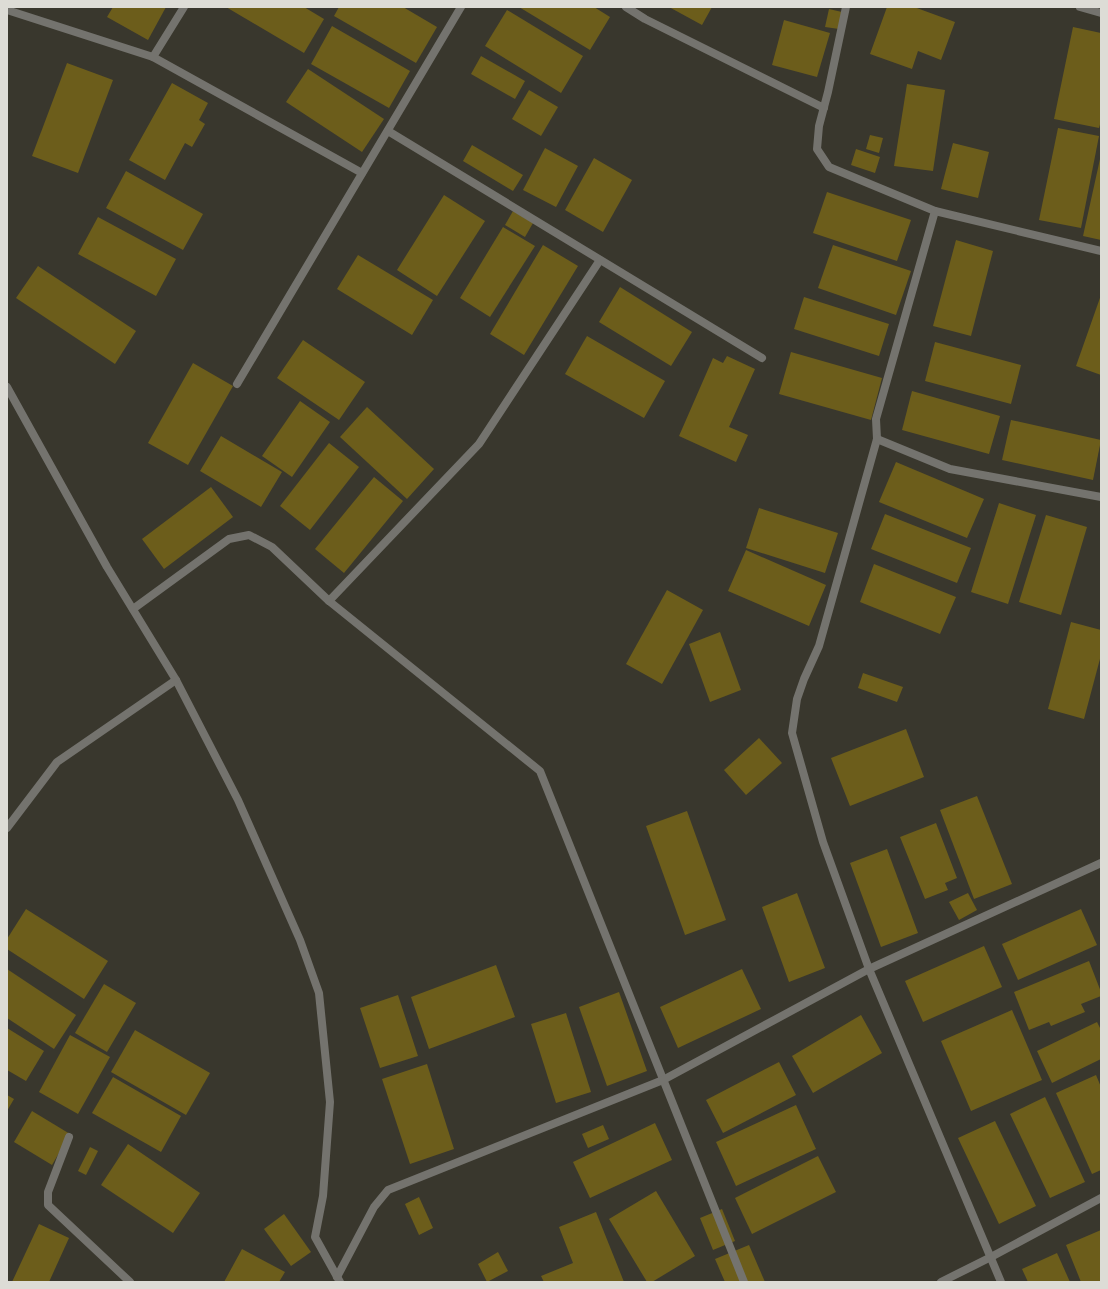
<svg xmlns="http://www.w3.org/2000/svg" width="1108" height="1289" font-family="Overpass,sans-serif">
<rect width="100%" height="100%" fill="#39372d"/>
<g fill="#6c5d1b">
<polygon points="113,7 166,7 148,40 107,17"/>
<polygon points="226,7 304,7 324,19 304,53"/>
<polygon points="339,7 403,7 437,27 416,63 334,16"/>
<polygon points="519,7 594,7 610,17 590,50"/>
<polygon points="669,7 712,7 702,25"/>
<polygon points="887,7 914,7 955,22 941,60 918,51 912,69 870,54"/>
<polygon points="829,9 842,12 839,29 825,27"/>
<polygon points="507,10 583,56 561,93 485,46"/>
<polygon points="784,20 830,33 817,77 772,65"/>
<polygon points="332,26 410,71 389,108 311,64"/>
<polygon points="1073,27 1101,33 1101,121 1099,128 1054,119"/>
<polygon points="481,56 525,81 515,99 471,74"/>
<polygon points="67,63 113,80 78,173 32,156"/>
<polygon points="308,69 384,119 362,152 286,102"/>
<polygon points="172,83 208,103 199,120 205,124 192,147 185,143 165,180 129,160"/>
<polygon points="907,84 945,90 933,171 894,166"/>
<polygon points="529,90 558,107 541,136 512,119"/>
<polygon points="1058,128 1099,136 1081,228 1039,220"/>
<polygon points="870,135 883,138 879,153 866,149"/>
<polygon points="953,143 989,152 978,198 941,189"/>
<polygon points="472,145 523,175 513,191 463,161"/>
<polygon points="545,148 578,166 556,207 523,190"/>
<polygon points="856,149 880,157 875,173 851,165"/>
<polygon points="594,158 632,180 603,232 565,210"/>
<polygon points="1100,159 1101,159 1101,240 1083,236"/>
<polygon points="126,171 203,214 183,250 106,208"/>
<polygon points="827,192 911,220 897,261 813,233"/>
<polygon points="444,195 485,221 437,296 397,270"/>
<polygon points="513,211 533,223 525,237 505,225"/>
<polygon points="98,217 176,259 156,296 78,254"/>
<polygon points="503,227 535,246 490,317 460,298"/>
<polygon points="956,240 993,251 971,336 933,326"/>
<polygon points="543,245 578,266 524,355 490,334"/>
<polygon points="833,245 911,271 896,315 818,288"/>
<polygon points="358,255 433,300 412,335 337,289"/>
<polygon points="38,266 136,331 115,364 16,298"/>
<polygon points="620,287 692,332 671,366 599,322"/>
<polygon points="1101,295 1101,375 1076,366"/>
<polygon points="804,297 889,324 879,356 794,329"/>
<polygon points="587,336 665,381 644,418 565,374"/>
<polygon points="303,340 365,382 339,420 277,378"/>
<polygon points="935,342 1021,365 1011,404 925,381"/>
<polygon points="791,352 882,378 871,420 779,394"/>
<polygon points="727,356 755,369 729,427 748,435 736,462 679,436 713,358 723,363"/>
<polygon points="193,363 233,386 188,465 148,443"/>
<polygon points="912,391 1000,416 989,454 902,430"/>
<polygon points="300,401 330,422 292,477 262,456"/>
<polygon points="367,407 434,469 407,499 340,437"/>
<polygon points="1011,420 1101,440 1093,480 1002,460"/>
<polygon points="221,436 282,472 261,507 200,471"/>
<polygon points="329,443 359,467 310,530 280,506"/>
<polygon points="896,462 984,499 967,538 879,502"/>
<polygon points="374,477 403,501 344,573 315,549"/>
<polygon points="211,487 233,517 164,569 142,539"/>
<polygon points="999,503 1036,515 1008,604 971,592"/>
<polygon points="759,508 838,533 825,573 746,548"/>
<polygon points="885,514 971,548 957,583 871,549"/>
<polygon points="1046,515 1087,527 1061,615 1019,602"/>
<polygon points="746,550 826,585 809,626 728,591"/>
<polygon points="874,564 956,597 940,634 860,602"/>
<polygon points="667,590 703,610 662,684 626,664"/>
<polygon points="1071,622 1101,630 1101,655 1084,719 1048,709"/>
<polygon points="720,632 741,690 710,702 689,644"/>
<polygon points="863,673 903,687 897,702 858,688"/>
<polygon points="906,729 924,777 850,806 831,758"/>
<polygon points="759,738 782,763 746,795 724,770"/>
<polygon points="977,796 1012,884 974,899 940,810"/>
<polygon points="687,811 726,920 685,935 646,826"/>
<polygon points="936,823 957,878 945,883 948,890 925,899 900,837"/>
<polygon points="887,849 918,933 881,947 850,863"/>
<polygon points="797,893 825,968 789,982 762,907"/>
<polygon points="968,893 977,910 959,920 949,902"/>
<polygon points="26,909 108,961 84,999 7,949 7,939"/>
<polygon points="1081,909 1097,945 1018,980 1002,944"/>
<polygon points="984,946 1002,987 923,1022 905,981"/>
<polygon points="1089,961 1101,992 1101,996 1081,1004 1085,1012 1051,1026 1049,1022 1029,1030 1014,992"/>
<polygon points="496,965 515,1017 429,1049 411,997"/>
<polygon points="7,969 76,1015 54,1049 7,1018"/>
<polygon points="742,969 761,1009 678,1048 660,1007"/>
<polygon points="104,984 136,1003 107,1052 75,1033"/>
<polygon points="619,992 647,1071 607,1086 579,1007"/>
<polygon points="398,995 418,1056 380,1068 360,1008"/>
<polygon points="1012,1010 1042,1080 971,1111 941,1041"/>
<polygon points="566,1013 591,1092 556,1103 531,1024"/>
<polygon points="861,1015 882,1053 813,1093 792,1056"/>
<polygon points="1097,1022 1101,1030 1101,1059 1052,1083 1037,1051"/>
<polygon points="7,1028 44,1051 26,1081 7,1070"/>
<polygon points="135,1030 210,1073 186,1115 111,1072"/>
<polygon points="70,1035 110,1057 78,1114 39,1092"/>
<polygon points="779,1062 796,1095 723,1133 706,1100"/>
<polygon points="427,1064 454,1149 410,1164 382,1079"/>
<polygon points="1096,1075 1101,1087 1101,1170 1092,1174 1056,1093"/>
<polygon points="113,1077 181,1116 161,1152 92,1113"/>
<polygon points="7,1095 14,1099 7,1111"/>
<polygon points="1045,1097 1085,1182 1050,1198 1010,1114"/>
<polygon points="796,1105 816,1149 736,1186 716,1142"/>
<polygon points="32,1111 70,1134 52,1165 14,1142"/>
<polygon points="995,1121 1036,1206 999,1224 958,1138"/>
<polygon points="655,1123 672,1160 590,1198 573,1162"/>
<polygon points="603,1125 609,1139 588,1148 582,1134"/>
<polygon points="128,1144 200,1193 173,1233 101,1185"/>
<polygon points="90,1147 98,1151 86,1175 78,1171"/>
<polygon points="818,1156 836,1192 752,1234 735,1198"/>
<polygon points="656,1191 695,1256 652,1282 647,1282 609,1219"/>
<polygon points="419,1197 433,1228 419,1235 405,1204"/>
<polygon points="722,1209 735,1241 713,1250 700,1218"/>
<polygon points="596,1212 624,1282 544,1282 541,1276 573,1263 559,1227"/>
<polygon points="284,1214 311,1252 291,1266 264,1229"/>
<polygon points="39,1224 69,1238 49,1282 12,1282"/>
<polygon points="1101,1230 1101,1282 1081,1282 1066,1245"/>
<polygon points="749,1245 765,1282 725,1282 715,1259"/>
<polygon points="242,1249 285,1272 279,1282 224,1282"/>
<polygon points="498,1252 508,1271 487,1282 478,1264"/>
<polygon points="1057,1253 1070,1282 1028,1282 1022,1269"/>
</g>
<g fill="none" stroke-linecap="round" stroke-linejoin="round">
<g stroke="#74736e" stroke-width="8">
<polyline points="626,7 645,19 824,108"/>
<polyline points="846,7 828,92 819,126 817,149 829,167 935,211 876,419 877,439 819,646 804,679 797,699 792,733 823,842 869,969 1001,1282"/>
<polyline points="1080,7 1101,13"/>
<polyline points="7,10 153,57 362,173"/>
<polyline points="153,57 184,7"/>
<polyline points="388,131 762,358"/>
<polyline points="935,211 1101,251"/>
<polyline points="237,384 461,7"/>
<polyline points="7,387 107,567 176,680 238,800 300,940 319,993 330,1102 323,1196 315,1237 340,1282"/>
<polyline points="877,439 950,469 1101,497"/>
<polyline points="329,601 479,444 600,260"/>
<polyline points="133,609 229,539 249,535 272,547 329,601 540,771 744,1282"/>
<polyline points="7,828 57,762 176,680"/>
<polyline points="69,1137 48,1192 48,1205 130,1282"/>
<polyline points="337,1277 374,1207 388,1190 663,1080 869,969 1101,863"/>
<polyline points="941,1282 991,1257 1101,1198"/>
</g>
</g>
<rect width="1108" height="1289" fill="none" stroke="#dddcd6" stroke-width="16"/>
</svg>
